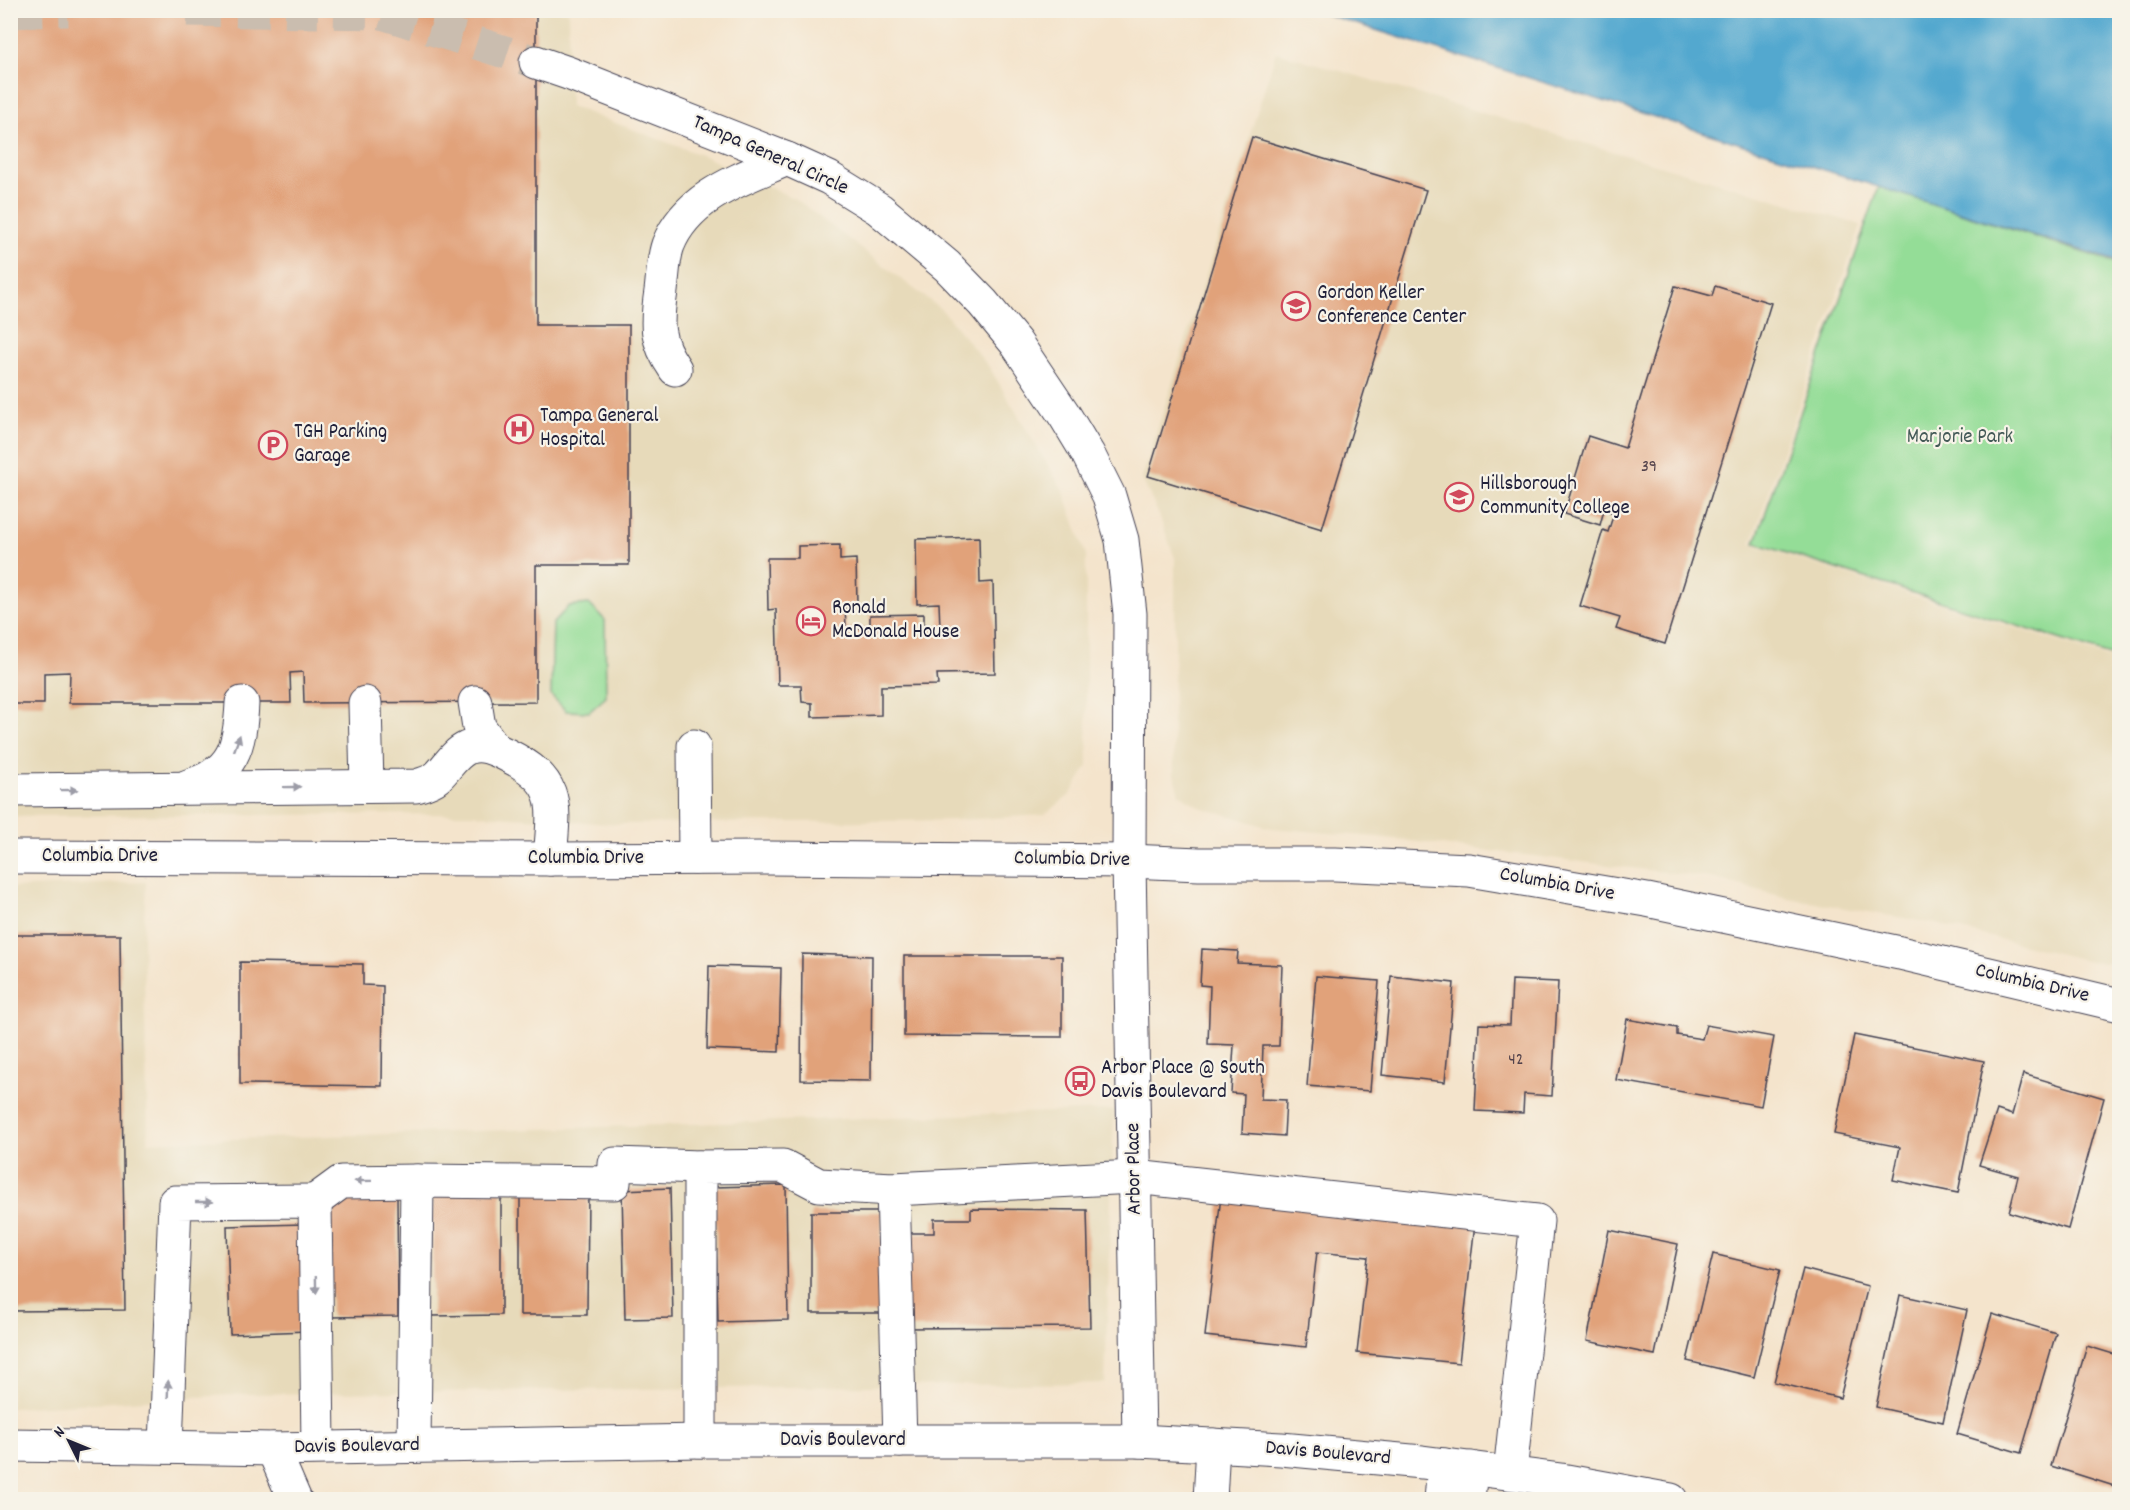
<svg xmlns="http://www.w3.org/2000/svg" width="2130" height="1510" font-family="Dekko,sans-serif">
<rect width="100%" height="100%" fill="#f7f3e8"/>
<filter id="ink" filterUnits="userSpaceOnUse"><feTurbulence type="fractalNoise" baseFrequency=".0167" numOctaves="2"/><feDisplacementMap in="SourceGraphic" scale="12" xChannelSelector="R" yChannelSelector="G"/><feConvolveMatrix kernelMatrix="1 2 1 2 8 2 1 2 1" color-interpolation-filters="sRGB"/></filter>
<filter id="wash" filterUnits="userSpaceOnUse"><feTurbulence type="fractalNoise" baseFrequency=".008" numOctaves="4" result="noise"/><feDisplacementMap in="SourceGraphic" scale="24" xChannelSelector="R" yChannelSelector="G"/><feGaussianBlur stdDeviation="1.35" result="paint"/><feColorMatrix in="noise" values="0 0 0 0 0 0 0 0 0 0 0 0 0 0 0 0 0 1.4 0 .05"/><feComposite in="paint" operator="in"/></filter>
<g filter="url(#wash)">
<rect width="100%" height="100%" fill="#f4e4cc"/>
<g fill="#e7daba">
<polygon points="10,11 568,11 570,106 706,157 797,200 942,310 989,367 1064,492 1086,555 1086,697 1088,766 1070,795 1044,815 957,820 611,824 469,814 11,816"/>
<polygon points="1276,52 1861,225 1751,544 2119,661 2120,946 2115,960 2104,963 2090,961 1937,924 1788,898 1713,878 1378,837 1271,828 1200,807 1179,794 1174,775 1173,714 1175,652 1175,558 1159,515 1142,479"/>
<polygon points="146,882 143,940 148,1142 1114,1110 1105,1383 246,1394 11,1408 11,888"/>
</g>
<g fill="#94dd97" stroke="#5b8069" stroke-width="1.5">
<polygon points="1879,187 2119,264 2119,658 1755,543"/>
<polygon points="589,604 605,620 606,697 589,712 566,711 551,695 553,623 569,606"/>
</g>
<polygon fill="#53a8cf" stroke="#3a6585" stroke-width="1.5" points="1315,11 2119,11 2119,262"/>
<g id="blocks">
<g fill="#e1a27a">
<polygon points="10,10 536,10 536,325 629,325 629,565 536,565 536,702 304,703 303,672 290,673 291,703 69,703 70,672 44,673 44,704 10,704"/>
<polygon points="1252,137 1426,190 1322,529 1148,476"/>
<polygon points="1675,286 1712,296 1715,286 1771,303 1665,644 1616,629 1620,618 1580,606 1603,530 1608,532 1614,513 1604,510 1600,525 1564,514 1588,436 1625,448"/>
<polygon points="979,537 980,583 993,582 995,673 937,674 938,685 881,686 881,715 812,717 812,703 802,702 801,685 778,685 776,609 768,610 767,558 798,558 798,546 840,545 840,560 856,559 857,604 845,605 846,628 870,628 870,615 924,614 924,629 940,628 939,603 917,604 916,539"/>
<polygon points="10,935 120,935 125,1310 10,1311"/>
<polygon points="1202,949 1238,951 1237,963 1282,965 1279,1046 1263,1046 1261,1099 1286,1100 1284,1136 1242,1133 1244,1094 1231,1093 1234,1045 1208,1044 1210,986 1200,985"/>
<polygon points="802,954 872,956 871,1081 801,1080"/>
<polygon points="904,956 1062,956 1062,1037 904,1036"/>
<polygon points="240,962 363,964 363,985 383,986 382,1086 240,1084"/>
<polygon points="709,966 781,968 779,1052 707,1049"/>
<polygon points="1316,976 1379,981 1370,1091 1307,1086"/>
<polygon points="1391,976 1454,983 1445,1082 1382,1075"/>
<polygon points="1512,980 1558,982 1552,1096 1524,1094 1523,1113 1475,1111 1479,1024 1510,1025"/>
<polygon points="1627,1019 1677,1028 1677,1035 1702,1039 1706,1025 1774,1037 1761,1106 1616,1080"/>
<polygon points="1854,1035 1984,1061 1958,1193 1893,1180 1900,1147 1834,1134"/>
<polygon points="2023,1074 2104,1098 2068,1229 2009,1212 2018,1176 1979,1165 1997,1110 2012,1115"/>
<polygon points="786,1185 788,1320 718,1322 715,1187"/>
<polygon points="670,1188 673,1318 625,1319 622,1190"/>
<polygon points="520,1190 588,1190 587,1315 520,1315"/>
<polygon points="433,1191 501,1191 501,1315 432,1316"/>
<polygon points="397,1192 398,1316 331,1317 329,1193"/>
<polygon points="1221,1196 1475,1224 1459,1363 1357,1353 1368,1257 1317,1252 1306,1347 1205,1336"/>
<polygon points="971,1209 1087,1210 1090,1327 905,1328 904,1233 934,1233 934,1219 971,1219"/>
<polygon points="811,1212 882,1212 881,1313 811,1313"/>
<polygon points="304,1224 308,1331 230,1334 227,1226"/>
<polygon points="1609,1230 1678,1244 1655,1355 1587,1341"/>
<polygon points="1713,1254 1780,1270 1754,1377 1687,1361"/>
<polygon points="1803,1269 1868,1286 1840,1398 1774,1382"/>
<polygon points="1900,1295 1967,1310 1943,1422 1876,1407"/>
<polygon points="1992,1314 2056,1333 2021,1453 1957,1434"/>
<polygon points="2087,1346 2120,1356 2120,1466 2114,1486 2051,1466"/>
</g>
</g>
</g>
<g filter="url(#ink)">
<use href="#blocks" fill-opacity="0" stroke="#423f51" stroke-width="1.5"/>
<g fill="none" stroke-linecap="round" stroke-linejoin="round">
<g stroke="#cabdaf" stroke-width="33" stroke-dasharray="33 16" stroke-linecap="butt">
<polyline points="187,10 382,13 536,62"/>
<polyline points="10,12 68,10"/>
</g>
<g stroke="#423f51" stroke-width="35">
<g id="minor">
<polyline points="536,62 568,73 787,159 829,178 879,209 947,266 983,303 1016,343 1065,416 1088,454 1109,496 1122,540 1130,614 1129,861 1139,1441"/>
<path d="M675 369C655 340 656 324 661 291 663 276 663 259 668 245 688 195 742 179 787 159"/>
<polyline points="475,702 479,727 495,749"/>
<polyline points="365,703 367,786"/>
<polyline points="694,746 695,858"/>
<path d="M188 786C234 773 240 746 242 703"/>
<path d="M10 790 416 786C423 784 431 782 437 777 447 768 454 754 467 748 481 742 495 749 507 755 562 782 554 806 550 859"/>
<polyline points="10,857 550,859 768,858 1129,861 1199,864 1335,864 1469,870 1647,900 1900,953 2120,1005"/>
<polyline points="315,1201 341,1182 417,1181"/>
<polyline points="700,1441 700,1167 783,1166 819,1185 893,1189"/>
<polyline points="900,1441 893,1189 1135,1177 1537,1221 1510,1473"/>
<polyline points="10,1445 273,1449 700,1441 1139,1441 1281,1449 1422,1462 1561,1480 1671,1500"/>
<polyline points="414,1446 417,1181 614,1183 615,1164 700,1167"/>
<polyline points="166,1447 175,1202 315,1201 318,1447"/>
<polyline points="273,1449 295,1500"/>
<polyline points="1210,1500 1213,1445"/>
<polyline points="1441,1500 1444,1465"/>
<polyline points="1468,1500 1471,1468"/>
</g>
</g>
<use href="#minor" stroke="#fff" stroke-width="33"/>
</g>
<defs><path id="oneway-solid" d="M-6-.8H1V-3.2L6.5 0L1 3.2V.8H-6Z" transform="scale(1.5)"/></defs>
<g fill="#9c9ca7">
<use href="#oneway-solid" transform="translate(237 743) rotate(-70)"/>
<use href="#oneway-solid" transform="translate(292 787) rotate(-1)"/>
<use href="#oneway-solid" transform="translate(69 790) rotate(-1)"/>
<use href="#oneway-solid" transform="translate(363 1181) rotate(179)"/>
<use href="#oneway-solid" transform="translate(204 1202)"/>
<use href="#oneway-solid" transform="translate(316 1285) rotate(89)"/>
<use href="#oneway-solid" transform="translate(168 1389) rotate(-88)"/>
</g>
</g>
<defs>
<g id="university-ring" transform="scale(1.5)"><circle r="9.5" fill="#f7f3e8" stroke="#d1495b" stroke-width="1.5"/><path d="M0-5L7-2L0 1L-7-2ZM-4 1L0 2.5L4 1V4Q0 6-4 4Z" fill="#d1495b"/></g>
<g id="hospital-ring" transform="scale(1.5)"><circle r="9.5" fill="#f7f3e8" stroke="#d1495b" stroke-width="1.5"/><path d="M-5-5h3v3.5h4V-5h3V5h-3V1.5h-4V5h-3Z" fill="#d1495b"/></g>
<g id="parking-ring" transform="scale(1.5)"><circle r="9.5" fill="#f7f3e8" stroke="#d1495b" stroke-width="1.5"/><path d="M-3.5-5.5H1a3.5 3.5 0 0 1 0 7H-1V5.5H-3.5ZM-1-3.4V-.6H.8a1.4 1.4 0 0 0 0-2.8Z" fill="#d1495b"/></g>
<g id="hotel-ring" transform="scale(1.5)"><circle r="9.5" fill="#f7f3e8" stroke="#d1495b" stroke-width="1.5"/><path d="M-6-4.5h1.5V1H6V5H4.5V3h-9V5H-6ZM-4 0a1.8 1.8 0 1 1 3.6 0ZM.5 0V-2.5h3Q6-2.5 6 0Z" fill="#d1495b"/></g>
<g id="bus-ring" transform="scale(1.5)"><circle r="9.5" fill="#f7f3e8" stroke="#d1495b" stroke-width="1.5"/><path d="M-5-6H5V4H4V6H2V4H-2V6H-4V4H-5ZM-3.5-4V0h7V-4ZM-3.5 1.2v1.5H-2V1.2ZM2 1.2v1.5H3.5V1.2Z" fill="#d1495b"/></g>
</defs>
<g fill-rule="evenodd">
<use href="#university-ring" x="1296" y="306"/>
<use href="#hospital-ring" x="519" y="429"/>
<use href="#parking-ring" x="273" y="445"/>
<use href="#university-ring" x="1459" y="497"/>
<use href="#hotel-ring" x="811" y="621"/>
<use href="#bus-ring" x="1080" y="1081"/>
</g>
<g text-anchor="middle" dominant-baseline="central" stroke-width="4.5" stroke-linejoin="round" paint-order="stroke">
<g font-size="18" fill="#52424b">
<text x="1649" y="467">39</text>
<text x="1516" y="1060">42</text>
</g>
<g font-size="21" fill="#22223b" stroke="#f7f3e8">
<text transform="translate(770 156) rotate(24)">Tampa General Circle</text>
<text x="100" y="857">Columbia Drive</text>
<text x="586" y="859">Columbia Drive</text>
<text transform="translate(1072 860) rotate(1)">Columbia Drive</text>
<text transform="translate(1557 885) rotate(10)">Columbia Drive</text>
<text transform="translate(2032 984) rotate(13)">Columbia Drive</text>
<text transform="translate(1135 1169) rotate(-91)">Arbor Place</text>
<text x="843" y="1441">Davis Boulevard</text>
<text transform="translate(357 1447) rotate(-1)">Davis Boulevard</text>
<text transform="translate(1328 1454) rotate(5)">Davis Boulevard</text>
</g>
<g font-size="21" fill="#22223b" stroke="#f7f3e8" text-anchor="start">
<text x="1317" y="294">Gordon Keller<tspan x="1317" dy="24">Conference Center</tspan></text>
<text x="540" y="417">Tampa General<tspan x="540" dy="24">Hospital</tspan></text>
<text x="294" y="433">TGH Parking<tspan x="294" dy="24">Garage</tspan></text>
<text x="1480" y="485">Hillsborough<tspan x="1480" dy="24">Community College</tspan></text>
<text x="832" y="609">Ronald<tspan x="832" dy="24">McDonald House</tspan></text>
<text x="1101" y="1069">Arbor Place @ South<tspan x="1101" dy="24">Davis Boulevard</tspan></text>
</g>
<g font-size="21" fill="#445a57" stroke="#f7f3e8">
<text x="1960" y="438">Marjorie Park</text>
</g>
</g>
<rect width="2130" height="1510" fill="none" stroke="#f7f3e8" stroke-width="36"/>
<g transform="translate(69 1441) rotate(313)" stroke="#f7f3e8" stroke-width="4.5" paint-order="stroke">
<path d="M0-4.5L10 22L0 15L-10 22Z" fill="#22223b"/>
<text y="-9" font-size="16" font-weight="bold" text-anchor="middle" fill="#22223b">N</text>
</g>
</svg>
